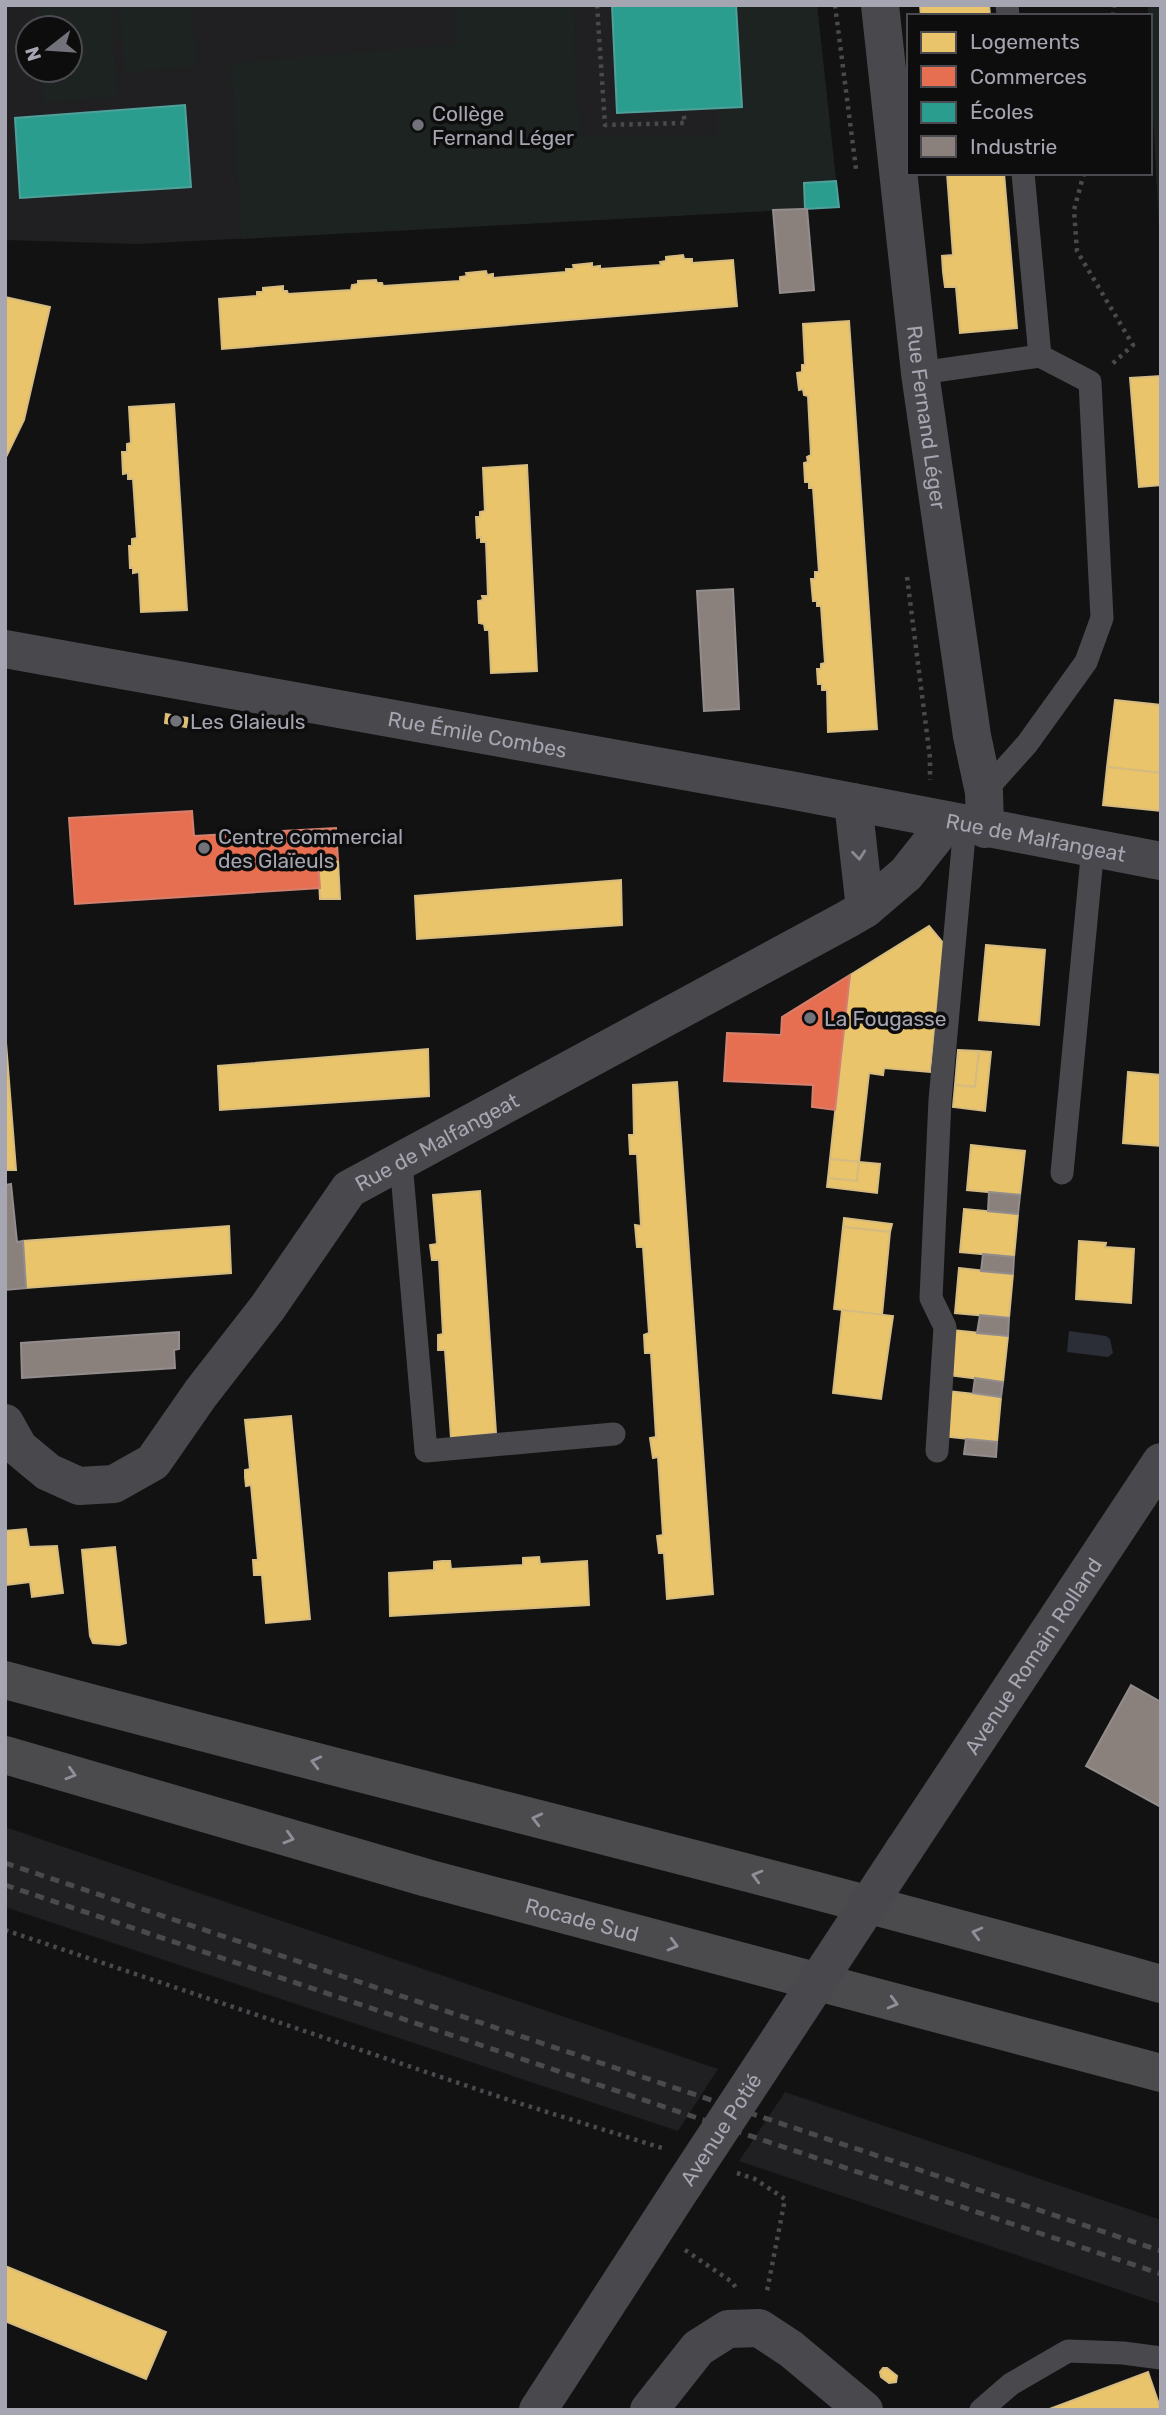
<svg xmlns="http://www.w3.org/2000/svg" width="1166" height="2415" font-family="Rubik,sans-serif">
<rect width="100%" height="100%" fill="#131213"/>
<g fill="#201f21" fill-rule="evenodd">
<path d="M5 5H817L839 207 137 244 5 240ZM28 28H70V70H28Z"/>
<polygon points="5,1827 718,2069 678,2131 5,1907"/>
<polygon points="785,2092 1161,2220 1161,2304 739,2161"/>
</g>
<g fill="#1d2320">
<polygon points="34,5 111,5 118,97 42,103 39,70 70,70 70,28 36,28"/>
<polygon points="119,5 192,5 197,67 124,72"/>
<polygon points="455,5 573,5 580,136 718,135 718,108 742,106 736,5 817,5 836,181 804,183 805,209 241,239 231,63 455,44"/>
<polygon points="1148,5 1161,5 1161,265 1150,58 1150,16 1148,16"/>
</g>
<polygon fill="#2b2e37" points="1069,1331 1106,1336 1110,1339 1113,1353 1108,1357 1067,1352"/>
<g fill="#e9c46a" stroke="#d5bb80" stroke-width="2">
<polygon points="920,5 989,5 990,16 921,16"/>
<polygon points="947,173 1004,173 1017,328 960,333 956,287 945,287 943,272 942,256 953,255"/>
<polygon points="683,255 684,259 692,259 692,263 733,260 737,306 222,349 219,299 257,296 257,292 263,292 263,288 283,286 283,291 287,291 288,294 351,290 352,285 358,284 358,281 376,280 377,283 382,283 383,286 460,281 460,277 467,276 466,273 486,271 487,275 493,274 493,278 566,272 566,269 574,269 573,265 592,263 592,267 600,266 600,269 661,265 660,262 666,261 666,257"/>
<polygon points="5,297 50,307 24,420 5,459"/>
<polygon points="849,321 877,729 828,732 827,690 822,690 822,684 818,684 817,669 821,669 821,664 825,663 821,606 817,606 817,601 813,601 811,579 815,579 815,572 819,572 813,488 809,488 809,482 805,482 804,463 808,462 807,457 811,455 808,396 804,395 803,389 799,390 797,373 802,372 802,365 805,365 803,324"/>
<polygon points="1161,376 1161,485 1139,487 1130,378"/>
<polygon points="174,404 187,610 141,612 139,572 133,573 133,568 130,568 129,546 132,546 132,539 137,538 133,479 128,479 128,473 123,474 122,452 127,452 127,444 131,443 129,407"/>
<polygon points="527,465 537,671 491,673 489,630 485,630 484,624 479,623 478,601 483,600 482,596 488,596 486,542 481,542 481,537 477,538 476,517 480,517 480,512 485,511 483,468"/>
<polygon points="1115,700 1161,705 1161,773 1107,767"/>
<polygon points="166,714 188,718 186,727 165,723"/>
<polygon points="1107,767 1161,773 1161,811 1103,805"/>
<polygon points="338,860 340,899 320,899 318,861"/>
<polygon points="621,880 622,925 417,939 415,896"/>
<polygon points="929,926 944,944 930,1072 884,1068 883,1075 869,1073 859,1162 830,1159 850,975"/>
<polygon points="986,945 1045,950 1039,1025 979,1020"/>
<polygon points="5,1030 16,1170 5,1170"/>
<polygon points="428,1049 429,1096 220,1110 218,1066"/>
<polygon points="958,1050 979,1051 975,1087 955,1085"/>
<polygon points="979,1051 991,1052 985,1111 953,1107 955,1085 975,1087"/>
<polygon points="1128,1072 1161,1075 1161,1146 1123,1143"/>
<polygon points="677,1082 713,1594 667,1599 664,1553 659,1553 657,1536 663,1535 658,1457 653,1458 650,1438 656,1437 651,1353 645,1353 644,1335 649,1333 643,1247 637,1247 635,1225 641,1226 637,1154 630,1154 629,1135 634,1135 633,1085"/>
<polygon points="971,1145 1025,1151 1020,1195 967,1190"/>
<polygon points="830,1159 859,1162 857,1181 828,1178"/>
<polygon points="859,1162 880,1164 877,1193 827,1187 828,1178 857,1181"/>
<polygon points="480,1191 496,1433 451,1438 445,1350 438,1350 438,1335 443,1334 439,1260 432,1260 430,1245 437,1244 433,1195"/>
<polygon points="964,1209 1018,1214 1014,1257 960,1252"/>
<polygon points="844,1218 892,1224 890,1232 843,1227"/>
<polygon points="229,1226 231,1273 26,1288 23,1241"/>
<polygon points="843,1227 890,1232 882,1315 834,1309"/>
<polygon points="1079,1241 1106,1243 1105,1247 1134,1249 1131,1303 1076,1299"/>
<polygon points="959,1268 1013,1274 1009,1318 955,1313"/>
<polygon points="842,1310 893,1316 881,1399 833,1393"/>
<polygon points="952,1330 1008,1336 1003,1382 947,1375"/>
<polygon points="947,1391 1001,1397 997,1442 942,1436"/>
<polygon points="291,1416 310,1619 266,1623 262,1575 254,1575 253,1560 258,1560 251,1485 246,1486 245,1477 245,1470 250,1469 245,1420"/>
<polygon points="26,1529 29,1547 57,1546 63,1593 32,1597 30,1582 5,1585 5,1531"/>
<polygon points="115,1547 126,1643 119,1645 93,1643 90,1636 82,1550"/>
<polygon points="539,1557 540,1564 587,1561 589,1605 390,1616 389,1573 434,1570 434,1562 442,1561 450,1561 451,1569 523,1565 523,1558"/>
<polygon points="5,2266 166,2332 146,2379 5,2321"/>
<polygon points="883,2368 887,2368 897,2376 896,2382 889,2383 881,2377 880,2372"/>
<polygon points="1148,2372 1161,2410 1047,2410"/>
</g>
<g fill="#e76f51" stroke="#d3806e" stroke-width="2">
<polygon points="192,811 194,836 336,828 338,860 318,861 320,888 75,904 69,818"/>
<polygon points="850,975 835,1110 812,1107 813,1085 724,1081 727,1033 781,1035 782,1017"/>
</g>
<g fill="#2a9d8f" stroke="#4fa09a" stroke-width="2">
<polygon points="612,5 736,5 742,107 617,113"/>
<polygon points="185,105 191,187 20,198 15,118"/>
<polygon points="836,181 839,207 805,209 804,183"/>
</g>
<g fill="#8a817c" stroke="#928c8c" stroke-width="2">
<polygon points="803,209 807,209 814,290 780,293 773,210"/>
<polygon points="733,589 739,709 704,711 697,591"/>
<polygon points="11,1184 17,1242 23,1241 26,1288 5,1290 5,1185"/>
<polygon points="989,1192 1020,1195 1018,1214 988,1211"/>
<polygon points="983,1254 1014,1257 1013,1274 981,1271"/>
<polygon points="980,1315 1009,1318 1008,1336 977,1333"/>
<polygon points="179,1332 179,1349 174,1350 175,1368 22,1378 21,1343"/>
<polygon points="975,1378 1003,1382 1001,1397 973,1393"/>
<polygon points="966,1439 997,1442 996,1457 964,1454"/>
<polygon points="1131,1685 1161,1702 1161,1807 1086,1766"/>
</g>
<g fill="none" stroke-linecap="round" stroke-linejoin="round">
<g stroke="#4a4a4e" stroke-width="4.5" stroke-dasharray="3.5 5" stroke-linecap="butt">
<polyline points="597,5 605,125 685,123 683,111"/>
<polyline points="835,5 856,169"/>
<polyline points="1113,16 1114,5"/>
<polyline points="1084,173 1074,210 1077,251 1133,345 1112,364"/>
<polyline points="907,577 930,758 930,780"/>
<polyline points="5,1930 509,2100 662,2148"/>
<polyline points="737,2173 755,2179 785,2199 767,2291"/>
<polyline points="685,2250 732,2282 738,2291"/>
</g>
<g stroke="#49484c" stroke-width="23">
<polyline points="1007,5 1008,16"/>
<polyline points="920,373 1040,356"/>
<polyline points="984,792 1027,744 1086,662 1102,618 1090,382 1040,356 1023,173"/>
<polyline points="401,1162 426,1451 614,1434"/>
<polyline points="1062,1173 1093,847"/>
<polyline points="937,1451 945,1327 931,1298 940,1100 965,825"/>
<polyline points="981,2410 1011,2384 1068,2351 1123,2353 1161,2358"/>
</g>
<g stroke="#49484c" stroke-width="38">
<path id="s1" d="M880 5 920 373 972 736 984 792 985 829"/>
<path id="s2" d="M5 649 790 790 1161 861"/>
<polyline points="853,802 865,909"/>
<path id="s3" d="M5 1423 19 1448 48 1472 79 1486 114 1484 153 1462 201 1393 268 1307 349 1189 846 920 865 909 906 874 948 821"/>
<polyline points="649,2410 698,2348 728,2329 759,2328 791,2349 864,2410"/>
</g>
<g stroke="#49484c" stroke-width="38">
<path id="s4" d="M904 1850 1161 1462"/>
<polyline points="538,2410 683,2186"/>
</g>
<g stroke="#4b4b4e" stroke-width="38">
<path d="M5 1680C390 1784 777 1876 1161 1984"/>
<path id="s5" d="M5 1755 427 1878 1161 2073"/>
</g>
<g stroke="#4a4a4d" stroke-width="5" stroke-dasharray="9 7" stroke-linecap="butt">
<polyline points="5,1863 1161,2251"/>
<polyline points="5,1885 1161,2274"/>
</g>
<path stroke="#49484c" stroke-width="38" id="s6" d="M683 2186 904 1850"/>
</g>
<defs><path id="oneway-chevron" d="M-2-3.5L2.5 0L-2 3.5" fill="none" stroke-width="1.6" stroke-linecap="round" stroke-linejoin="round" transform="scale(1.75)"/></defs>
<use stroke="#898a93" href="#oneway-chevron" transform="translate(859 855) rotate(84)"/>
<g stroke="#8e8f99">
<use href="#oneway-chevron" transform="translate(316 1762) rotate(-166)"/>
<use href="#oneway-chevron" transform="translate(71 1774) rotate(17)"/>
<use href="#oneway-chevron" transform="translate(537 1819) rotate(-166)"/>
<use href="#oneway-chevron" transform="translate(289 1838) rotate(16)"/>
<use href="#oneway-chevron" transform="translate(757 1876) rotate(-165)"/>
<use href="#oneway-chevron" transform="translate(977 1933) rotate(-165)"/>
<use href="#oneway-chevron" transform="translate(673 1945) rotate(15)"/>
<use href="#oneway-chevron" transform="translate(893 2003) rotate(15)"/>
</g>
<g fill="#72727a" stroke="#0e0d0e" stroke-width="2.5">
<circle cx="418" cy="125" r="7"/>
<circle cx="176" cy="721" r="7"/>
<circle cx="204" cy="848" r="7"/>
<circle cx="810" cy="1018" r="7"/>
</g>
<g text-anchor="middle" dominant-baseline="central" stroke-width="7" stroke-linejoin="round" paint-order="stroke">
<g font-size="21" fill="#a5a6b2" stroke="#0e0d0e" text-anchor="start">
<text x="432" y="113">Collège<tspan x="432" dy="24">Fernand Léger</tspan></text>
<text x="190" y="721">Les Glaieuls</text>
<text x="218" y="836">Centre commercial<tspan x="218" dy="24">des Glaïeuls</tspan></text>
<text x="824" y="1018">La Fougasse</text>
</g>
<g font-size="21" fill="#a5a6b2" stroke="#0e0d0e">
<text stroke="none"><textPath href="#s1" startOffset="415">Rue Fernand Léger</textPath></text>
<text stroke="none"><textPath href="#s2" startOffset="480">Rue Émile Combes</textPath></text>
<text stroke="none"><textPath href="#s2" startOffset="1048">Rue de Malfangeat</textPath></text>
<text stroke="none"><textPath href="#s3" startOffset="616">Rue de Malfangeat</textPath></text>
<text stroke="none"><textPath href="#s4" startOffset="233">Avenue Romain Rolland</textPath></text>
<text stroke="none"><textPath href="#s5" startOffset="600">Rocade Sud</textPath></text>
<text stroke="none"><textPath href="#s6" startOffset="68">Avenue Potié</textPath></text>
</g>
</g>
<rect width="1166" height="2415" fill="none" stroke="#a5a6b2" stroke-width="14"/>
<rect x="907" y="14" width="245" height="161" fill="#0e0d0e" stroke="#4a4a50" stroke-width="2"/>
<rect x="921" y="32" width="35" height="21" fill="#e9c46a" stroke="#4a4a50" stroke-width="2"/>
<text x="970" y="49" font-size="21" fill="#a5a6b2">Logements</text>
<rect x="921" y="66" width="35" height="21" fill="#e76f51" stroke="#4a4a50" stroke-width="2"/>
<text x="970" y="84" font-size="21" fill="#a5a6b2">Commerces</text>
<rect x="921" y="102" width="35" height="21" fill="#2a9d8f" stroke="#4a4a50" stroke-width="2"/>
<text x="970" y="119" font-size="21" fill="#a5a6b2">Écoles</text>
<rect x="921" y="136" width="35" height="21" fill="#8a817c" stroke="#4a4a50" stroke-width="2"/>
<text x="970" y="154" font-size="21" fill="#a5a6b2">Industrie</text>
<g transform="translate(49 49) rotate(253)"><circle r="33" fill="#0e0d0e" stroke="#4a4a50" stroke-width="2"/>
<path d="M0-5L12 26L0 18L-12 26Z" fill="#72727a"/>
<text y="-10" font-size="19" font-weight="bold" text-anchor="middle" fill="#a5a6b2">N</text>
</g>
</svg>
